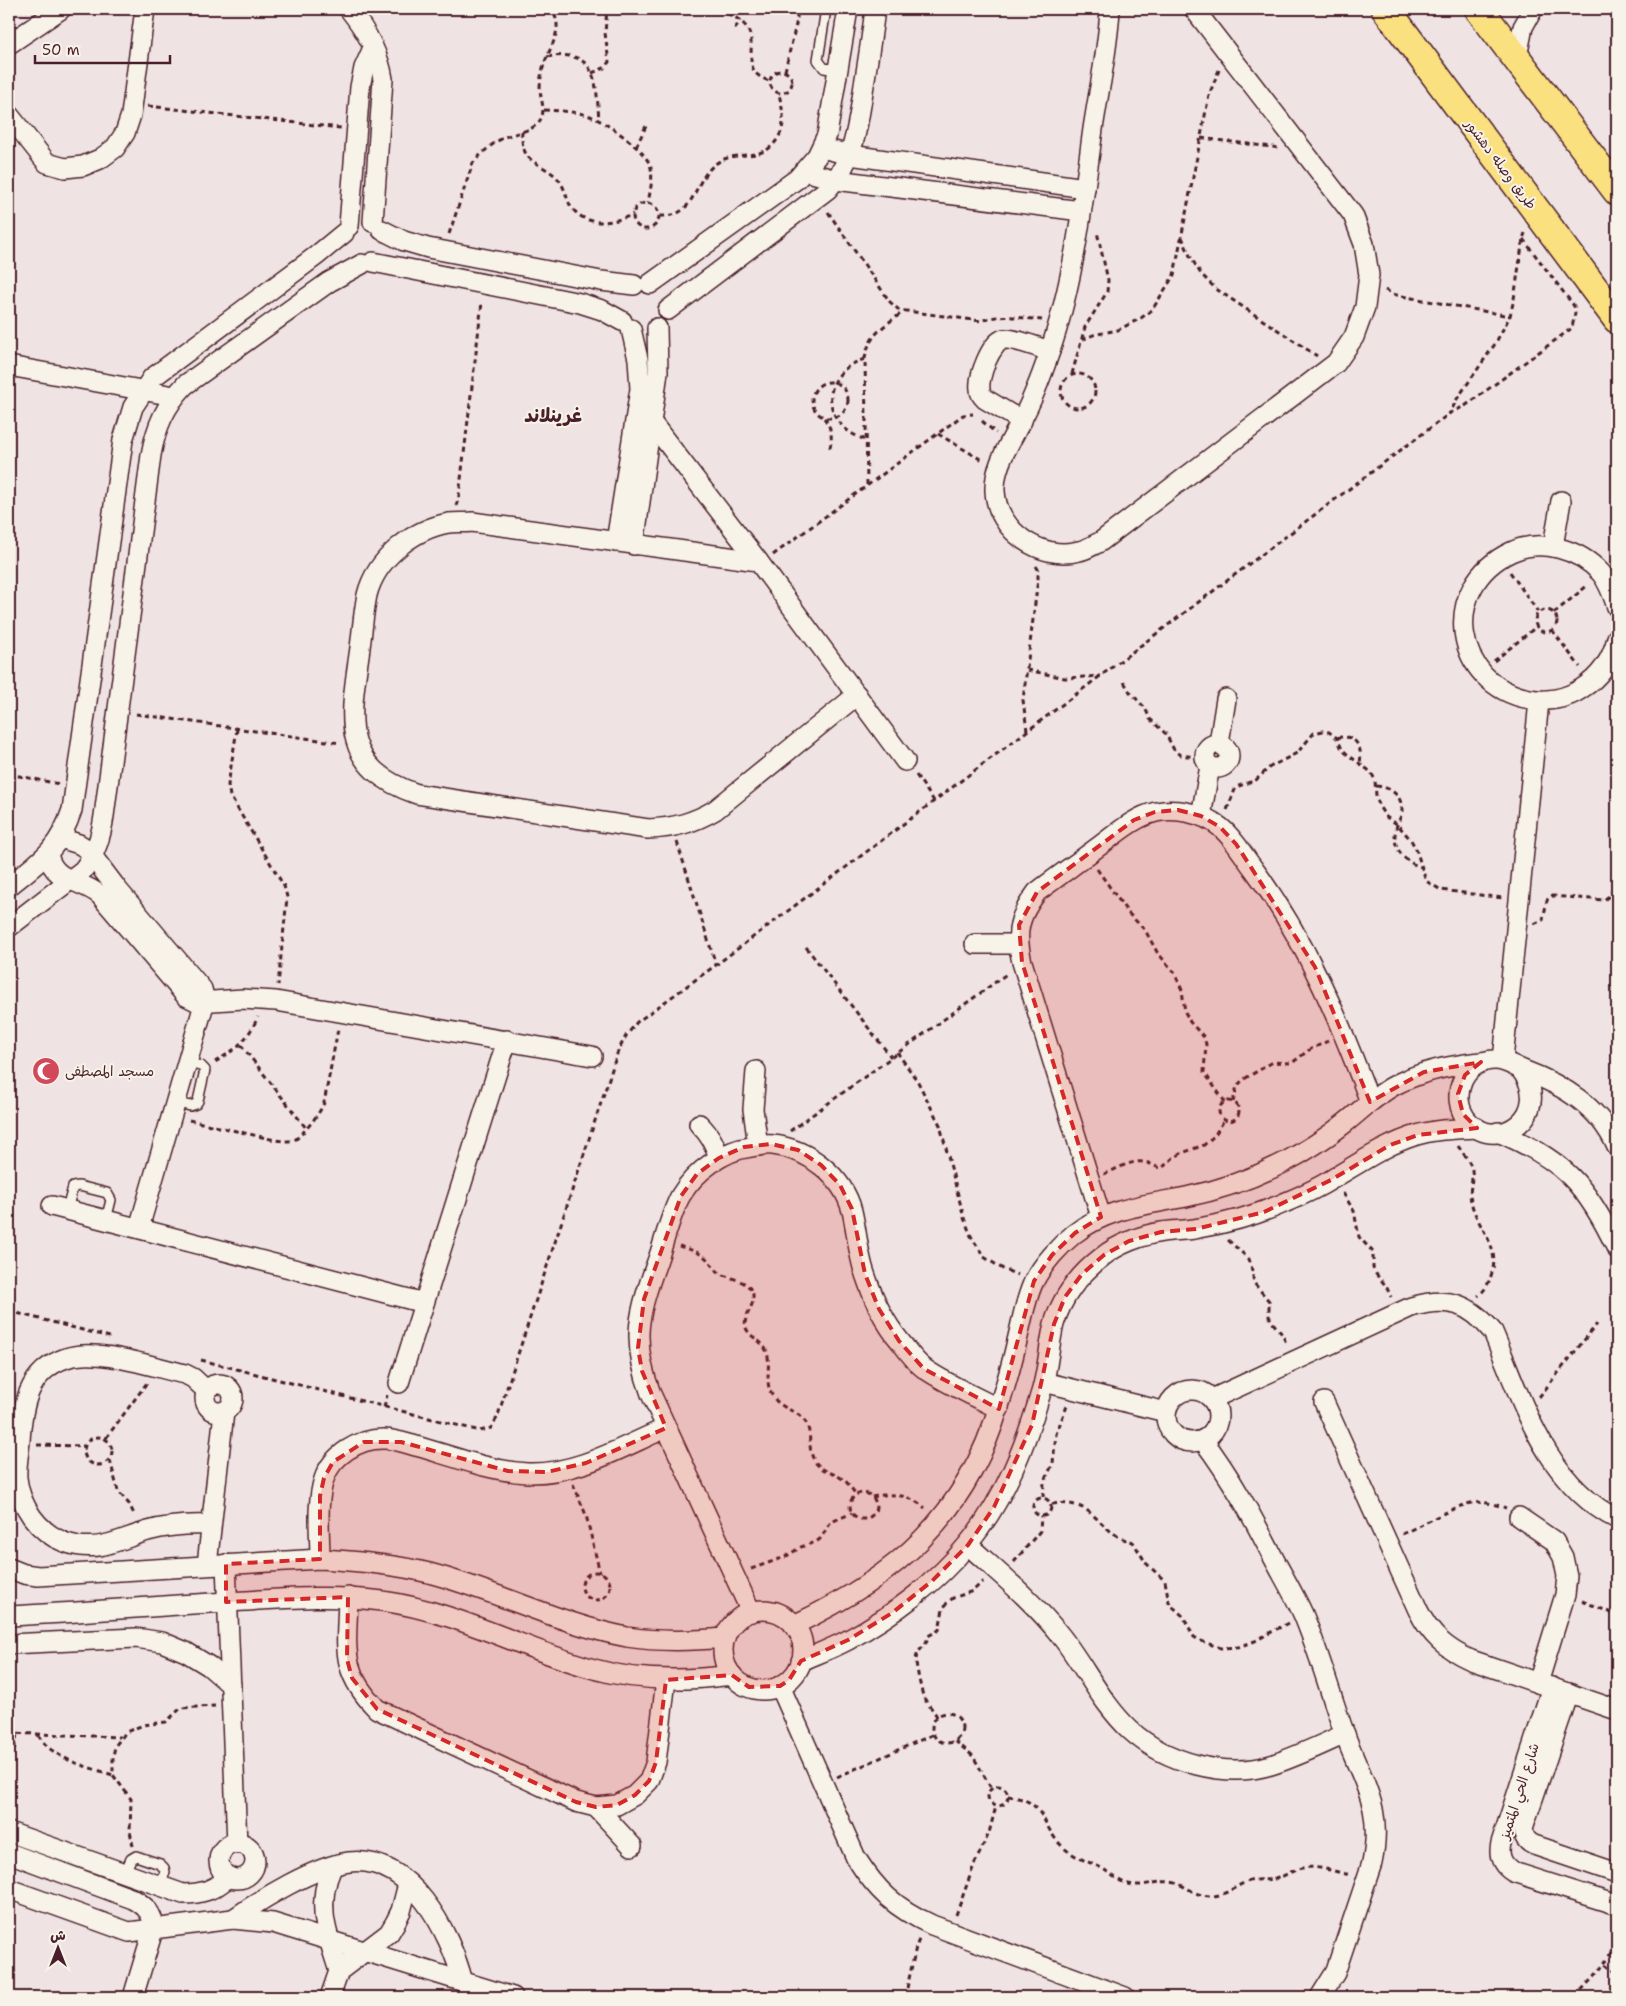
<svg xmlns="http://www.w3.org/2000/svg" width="1626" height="2006" font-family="'Shantell Sans','Playpen Sans Arabic',sans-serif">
<rect width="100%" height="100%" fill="#efe4e3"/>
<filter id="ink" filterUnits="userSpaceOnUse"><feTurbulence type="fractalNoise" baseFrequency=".02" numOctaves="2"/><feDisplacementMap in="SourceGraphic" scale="10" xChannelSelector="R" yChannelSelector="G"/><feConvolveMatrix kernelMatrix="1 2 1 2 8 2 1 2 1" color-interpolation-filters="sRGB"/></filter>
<g filter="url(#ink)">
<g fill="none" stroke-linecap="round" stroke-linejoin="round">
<g stroke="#4a1f2b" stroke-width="12">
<g id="lane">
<polyline points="826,9 818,60 824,68 838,70"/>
<polyline points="175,1102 190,1106 196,1104 198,1101 205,1070 201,1066 187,1063"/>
<polyline points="67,1210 73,1187 79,1186 107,1193 111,1200 106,1220"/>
<polyline points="124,1874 131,1859 136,1856 160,1864 164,1868 165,1872 159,1887"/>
</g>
</g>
<g stroke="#4a1f2b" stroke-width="22">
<g id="street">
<path d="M349 9C365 29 379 53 383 79L373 222"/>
<path d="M1110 9C1108 49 1099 89 1093 129 1083 203 1074 280 1050 351 1042 375 1033 399 1021 421 1010 444 994 465 995 491 997 531 1041 561 1079 551 1086 550 1093 545 1100 542L1336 363 1354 337 1365 307 1369 275 1364 244 1353 215 1194 9"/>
<polyline points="9,44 61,9"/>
<polyline points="1517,57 1523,27 1533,9"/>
<polyline points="9,115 47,163 65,168 83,166 100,159 115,148 125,133 131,115 145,9"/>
<polyline points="822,148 850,155 1085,188"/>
<polyline points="805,171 836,180 1081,211"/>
<polyline points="349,226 360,87 364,68 373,48"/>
<polyline points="382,230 404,241 428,248 601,281 634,285"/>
<polyline points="373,262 580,303 602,310 622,321"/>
<polyline points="650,284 797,179 817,156 827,135 848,9"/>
<path d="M668 310 828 189C855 159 858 124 864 85 868 60 872 34 875 9"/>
<polyline points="9,366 174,396"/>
<path d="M1022 421 985 399C982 396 980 394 980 389 978 377 991 342 1004 339 1015 338 1039 348 1050 351"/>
<polyline points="652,423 758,561 905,761"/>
<polyline points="616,542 640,389 638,359 631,329"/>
<polyline points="634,545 658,372 657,328"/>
<polyline points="1553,546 1561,501"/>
<path d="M758 561 472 522C464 523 456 522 449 523 413 529 376 559 367 595 363 614 362 636 359 655 349 722 341 768 417 794L648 829C674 828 693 823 715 810L857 695"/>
<path d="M1617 607C1613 595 1609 583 1601 573 1579 549 1541 538 1511 552 1439 586 1452 685 1530 699 1547 702 1566 699 1581 689 1600 677 1612 660 1617 638"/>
<polyline points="1219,743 1226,699"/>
<circle cx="1217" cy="756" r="12"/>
<polyline points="1201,816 1210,766"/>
<polyline points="60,838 79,844 87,849 118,890 202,989 205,1001 139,1228"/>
<path d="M48 854C53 882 80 879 100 895L186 996 198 1002 243 999 276 1001 592 1056"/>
<path d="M9 886C40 861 59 850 72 810L123 440 133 407 152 378 316 256 344 233"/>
<path d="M9 927 83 870C96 853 101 837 104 816L151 455C156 427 165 406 185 385L329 282 362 264"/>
<polyline points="975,944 1018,944"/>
<polyline points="1503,1060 1539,701"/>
<path d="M1520 1069C1556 1112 1498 1155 1468 1121 1448 1098 1463 1060 1495 1060 1506 1060 1513 1066 1523 1070 1563 1085 1599 1106 1617 1147"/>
<polyline points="756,1071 753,1109 758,1146"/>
<path d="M699 1124C710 1135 715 1144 719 1158"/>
<path d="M1498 1132C1563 1159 1587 1185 1617 1249"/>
<polyline points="52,1206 424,1303"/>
<path d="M1101 1217 1022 962C1015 932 1018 917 1037 892 1057 877 1078 862 1098 847 1116 834 1134 817 1156 812 1177 808 1203 813 1220 827 1234 838 1243 855 1253 868 1306 940 1339 1019 1370 1102"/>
<polyline points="1044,1382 1166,1412"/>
<polyline points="399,1383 507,1040"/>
<circle cx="219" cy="1398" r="14"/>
<circle cx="1192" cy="1416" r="26"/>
<path d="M207 1391 193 1378 185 1374C152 1367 98 1347 66 1358 28 1371 22 1406 20 1441 19 1453 16 1466 17 1478 20 1506 38 1532 64 1542 97 1554 117 1540 148 1531 169 1525 190 1524 211 1525"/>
<path d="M1212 1399 1411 1307C1448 1296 1469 1303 1493 1332 1522 1400 1546 1484 1617 1519"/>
<path d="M1324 1402 1418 1610C1430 1635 1446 1649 1471 1660L1617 1710"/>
<path d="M1203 1440C1231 1477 1252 1516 1273 1557 1283 1576 1294 1594 1303 1614 1319 1652 1330 1693 1344 1732 1362 1782 1384 1806 1372 1863L1335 1973 1320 1997"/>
<polyline points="1519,1517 1554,1541 1563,1557 1567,1576 1565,1595 1538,1683"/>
<path d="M968 1545C1000 1574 1033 1601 1060 1635 1084 1665 1101 1703 1130 1730 1165 1762 1225 1779 1271 1765 1296 1757 1321 1745 1345 1734"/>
<path d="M320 1559C320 1533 316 1504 324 1479 332 1455 358 1439 383 1439 395 1439 408 1444 420 1447 454 1457 491 1471 527 1473 576 1475 622 1447 666 1428"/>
<polyline points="226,1564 237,1844"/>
<polyline points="207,1565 224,1412"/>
<path d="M9 1568 24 1574 38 1576 320 1559C357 1561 393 1564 429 1573 495 1590 559 1624 627 1637 659 1642 692 1641 725 1638"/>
<path d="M348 1597C347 1647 339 1671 377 1709L576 1802 596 1807 617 1805 635 1795 649 1781 656 1762 666 1680"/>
<circle cx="763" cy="1650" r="40"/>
<path d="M751 1612 651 1394C630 1339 639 1312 658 1259 664 1242 672 1210 681 1195 695 1172 723 1150 751 1147 758 1146 766 1144 773 1145 808 1149 843 1176 852 1211 857 1232 858 1254 865 1274 873 1298 884 1322 900 1341 907 1350 916 1363 925 1369 945 1383 976 1397 999 1409"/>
<path d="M9 1616C88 1612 167 1605 246 1601 292 1598 337 1595 382 1601 456 1611 522 1649 594 1669 639 1682 686 1681 732 1675"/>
<path d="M794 1625C895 1577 966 1517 999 1406 1006 1384 1012 1363 1017 1341 1022 1321 1025 1300 1034 1281 1043 1264 1059 1246 1074 1234 1107 1208 1146 1205 1186 1197 1220 1190 1254 1178 1285 1162 1306 1151 1326 1138 1345 1123 1363 1109 1378 1093 1399 1083 1425 1070 1452 1065 1481 1062"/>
<polyline points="9,1644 136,1638 162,1642 186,1652 209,1666 231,1685"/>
<path d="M801 1661C817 1654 833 1648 848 1640 890 1617 938 1582 968 1544 1005 1499 1026 1444 1042 1389 1048 1368 1049 1345 1054 1324 1062 1297 1080 1274 1102 1257 1118 1244 1142 1235 1162 1232 1174 1230 1187 1231 1199 1228 1229 1223 1257 1215 1284 1203 1301 1196 1318 1188 1334 1178 1361 1162 1387 1144 1417 1135 1437 1129 1457 1129 1477 1128"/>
<path d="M780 1686 856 1858C877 1891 895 1908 932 1925L1125 1997"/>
<path d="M1552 1687 1501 1843C1498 1856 1502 1865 1513 1872L1617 1905"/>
<path d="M1569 1693 1524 1825C1522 1834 1525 1841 1534 1845L1617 1873"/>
<polyline points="596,1807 632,1846"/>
<path d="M9 1832 183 1894C202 1894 214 1890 229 1877"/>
<circle cx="237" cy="1861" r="18"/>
<path d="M9 1853 133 1899C146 1906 152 1913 154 1927L133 1997"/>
<path d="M332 1867C315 1905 327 1934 339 1971"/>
<polyline points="9,1889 129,1932 233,1919 273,1923 513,1997"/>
<path d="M233 1919C263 1898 313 1867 349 1862 411 1855 450 1932 463 1982"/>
<polyline points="330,1997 339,1971 389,1933 395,1923 401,1911 408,1884"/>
</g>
</g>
<g stroke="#4a1f2b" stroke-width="31">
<g id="primary">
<polyline points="1386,9 1617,319"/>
<polyline points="1479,9 1617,191"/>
</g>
</g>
<g stroke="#4a1f2b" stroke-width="3" stroke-dasharray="5 4" stroke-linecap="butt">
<path d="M721 9V11C731 15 741 19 747 28 759 47 738 72 770 81"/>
<polyline points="735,29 740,20"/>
<path d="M547 57C597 48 596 81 599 120"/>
<circle cx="781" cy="82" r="11"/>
<polyline points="785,71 797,20 797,9"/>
<polyline points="592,73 604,68 609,62 605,33 607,9"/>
<polyline points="148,106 341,128"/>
<path d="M544 110C559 111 575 111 590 116 607 123 647 150 651 168 653 180 650 192 648 203"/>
<path d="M522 131C520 167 542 160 559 180 565 188 566 197 570 205 584 228 613 224 633 214"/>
<polyline points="1201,138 1280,148"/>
<polyline points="636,147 647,124"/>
<circle cx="646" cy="216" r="13"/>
<path d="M828 212 890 302 899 310 981 321C999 313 1022 318 1042 320"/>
<path d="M660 216C697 217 691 184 714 165 736 147 762 165 778 138 787 124 782 108 779 94"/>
<path d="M449 234 473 163C482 153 491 144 503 138 513 133 531 132 538 123 547 113 541 101 540 90 540 79 542 69 546 59 553 42 564 26 551 9"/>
<polyline points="1182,237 1190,256 1201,274 1216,289 1317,356"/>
<polyline points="1523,239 1574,306 1575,313 1572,328 1465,406 1450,413 1457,399 1495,344 1510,316 1514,299 1523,239 1525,233"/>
<polyline points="1385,290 1396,295 1510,316"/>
<polyline points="1082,340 1093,335 1118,330 1141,318 1152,310 1174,275 1209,95 1219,70"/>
<path d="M865 359C818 372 820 427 867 440"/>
<circle cx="1078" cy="391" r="17"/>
<polyline points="1072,374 1085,327 1107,292 1108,280 1097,232"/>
<circle cx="830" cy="400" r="18"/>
<path d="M824 418C832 428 833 439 829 451"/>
<polyline points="982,421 996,433"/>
<polyline points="938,434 982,460"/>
<path d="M867 485 865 359C869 333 885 326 904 311"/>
<polyline points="456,506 459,496 482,302"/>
<polyline points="773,555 963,415 973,414"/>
<polyline points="1510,572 1538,612"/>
<circle cx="1546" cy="621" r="11"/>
<polyline points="1554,613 1588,585"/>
<polyline points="1552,630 1580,667"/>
<polyline points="1494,661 1536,627"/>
<polyline points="1027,670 1065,678 1101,676"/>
<polyline points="1124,682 1130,692 1145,708 1150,719 1166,734 1175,752 1181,755 1195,757"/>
<polyline points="136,714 340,743"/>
<polyline points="237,729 228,785 230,796 284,886 287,897 286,908 278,985"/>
<polyline points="1027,731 1023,700 1038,579 1038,569 1036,566"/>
<path d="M1337 738C1355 733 1363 747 1360 763"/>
<polyline points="9,774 59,784"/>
<polyline points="916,775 934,801"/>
<path d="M1376 786C1390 787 1402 795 1402 810 1402 817 1397 822 1396 829 1391 847 1404 862 1421 867"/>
<polyline points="1227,810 1236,787 1256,780 1270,767 1297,753 1314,733 1323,731 1329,732 1337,738 1342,749 1348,755 1371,772 1375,780 1376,796 1380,808 1386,817 1397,824 1411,840 1416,849 1426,881 1441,890 1503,898"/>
<polyline points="677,842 716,965"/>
<polyline points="1097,869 1128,913 1145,930 1157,952 1174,972 1182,990 1185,1012 1190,1022 1203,1036 1206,1044 1204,1072 1225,1102"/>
<polyline points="1534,924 1543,920 1547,900 1552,896 1604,900 1609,896 1617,883"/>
<polyline points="806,947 891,1057"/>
<polyline points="241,1045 306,1128"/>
<polyline points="897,1052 918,1082 940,1125 964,1218 971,1236 984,1257 1003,1269 1018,1275"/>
<path d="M215 1062C237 1049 247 1040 258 1017"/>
<circle cx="1229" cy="1111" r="10"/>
<polyline points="1233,1102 1237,1086 1244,1079 1273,1062 1292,1063 1309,1050 1328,1041"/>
<path d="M189 1120 275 1140C282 1141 290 1142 296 1139 305 1132 320 1113 324 1103L338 1029"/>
<polyline points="790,1131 1008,973"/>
<path d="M1458 1146C1462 1152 1468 1159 1471 1166 1475 1177 1468 1189 1471 1201 1476 1226 1498 1242 1493 1269 1490 1280 1487 1289 1478 1296"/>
<path d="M1104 1174C1115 1170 1131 1160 1143 1162 1150 1162 1155 1168 1162 1168L1173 1158 1182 1153 1204 1145 1214 1136 1225 1119"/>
<polyline points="1343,1193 1354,1211 1359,1237 1373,1252 1373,1268 1376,1274 1386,1286 1391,1297"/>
<polyline points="1228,1240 1249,1259 1251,1265 1254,1283 1269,1301 1269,1316 1272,1322 1282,1334 1287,1345"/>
<path d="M679 1246C688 1249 700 1252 707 1259 711 1263 714 1269 720 1273 731 1280 749 1279 753 1295 755 1307 742 1316 746 1328 752 1341 765 1339 768 1357 770 1372 764 1385 774 1398 782 1410 799 1410 806 1423 813 1435 806 1450 816 1463 823 1472 832 1472 841 1478 848 1482 852 1489 856 1495"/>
<polyline points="9,1311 110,1337"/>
<polyline points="201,1360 480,1431 491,1428 497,1418 618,1051 626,1036 637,1022 716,965 1450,413"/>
<polyline points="1539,1397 1597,1324"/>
<polyline points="384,1407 387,1395"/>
<circle cx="98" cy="1451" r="14"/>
<polyline points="106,1438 147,1383"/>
<polyline points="37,1445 84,1446"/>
<polyline points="110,1460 118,1491 129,1504 135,1516"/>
<polyline points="573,1484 586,1515 600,1573"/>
<circle cx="863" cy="1506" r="13"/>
<path d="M872 1497C892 1492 910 1495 925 1508"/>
<polyline points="1043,1497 1044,1483 1053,1463 1056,1434 1067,1406"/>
<circle cx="1042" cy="1507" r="9"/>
<path d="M1052 1504C1091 1500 1092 1520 1119 1537 1123 1540 1129 1540 1133 1542L1146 1563 1165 1581 1169 1602 1173 1607 1183 1616 1194 1637 1201 1641 1221 1648 1238 1647 1255 1641 1288 1623"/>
<path d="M1402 1534C1422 1525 1447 1510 1467 1504 1480 1500 1494 1504 1506 1508"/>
<polyline points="1014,1562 1040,1531 1041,1516"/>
<polyline points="751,1569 785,1557 801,1547 816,1542 820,1539 831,1522 852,1513"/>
<circle cx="596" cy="1586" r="14"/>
<polyline points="1582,1601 1617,1615"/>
<circle cx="947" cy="1728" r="15"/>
<path d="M937 1717C934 1710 928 1705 924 1698 922 1695 915 1662 916 1659 918 1647 926 1649 928 1636L939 1630 943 1609 947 1603 953 1598 973 1591 983 1581"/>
<polyline points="9,1733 120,1737"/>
<path d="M38 1735C53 1760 86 1766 113 1775"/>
<polyline points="955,1741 973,1756 991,1788"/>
<polyline points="9,1766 13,1755 17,1734"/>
<polyline points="837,1777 934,1734"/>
<circle cx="998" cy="1796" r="10"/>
<path d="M1008 1796C1048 1801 1039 1825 1063 1847 1076 1859 1089 1861 1103 1869 1111 1874 1117 1880 1125 1883 1141 1889 1155 1880 1170 1882 1187 1884 1193 1897 1213 1896 1227 1895 1235 1886 1247 1882 1256 1878 1265 1881 1274 1879 1284 1877 1292 1870 1302 1868 1317 1865 1336 1872 1351 1875"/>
<polyline points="133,1846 130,1831 131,1799 113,1775 113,1757 115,1746 126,1732 143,1725 166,1722 181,1708 215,1706"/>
<polyline points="956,1915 974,1865 989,1833 996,1806"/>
<polyline points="1606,1964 1617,1972"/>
<polyline points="905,1997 916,1947 920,1937"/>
<path d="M1575 1997C1596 1974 1619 1955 1615 1921"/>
</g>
<use href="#lane" stroke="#f7f3e8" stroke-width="9"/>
<use href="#street" stroke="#f7f3e8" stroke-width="19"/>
<use href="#primary" stroke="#fbe080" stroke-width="28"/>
</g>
</g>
<path fill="#d62828" fill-opacity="0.2" stroke="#d62828" stroke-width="4" stroke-dasharray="10 6" stroke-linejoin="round" d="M1178 810 1201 816 1220 827 1236 844 1315 967 1370 1102 1424 1072 1481 1062 1465 1075 1458 1094 1463 1114 1477 1128 1418 1135 1390 1145 1331 1180 1264 1212 1196 1229 1161 1232 1129 1241 1104 1255 1082 1274 1065 1297 1054 1324 1032 1425 994 1507 968 1545 932 1581 892 1613 848 1640 801 1661 789 1680 780 1686 749 1687 732 1675 666 1680 656 1762 649 1781 635 1795 617 1805 596 1807 576 1802 377 1709 352 1678 347 1659 348 1597 226 1602V1564L320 1559V1496L324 1478 333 1462 364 1442H401L508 1471 547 1472 586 1463 666 1428 642 1371 638 1348 644 1299 681 1196 697 1174 719 1158 744 1147 771 1144 798 1150 821 1165 840 1185 852 1209 865 1274 879 1309 899 1341 924 1369 999 1409 1034 1281 1052 1255 1075 1233 1101 1217 1022 962 1019 925 1037 892 1134 820 1155 812Z"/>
<defs>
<g id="mosque-disc" transform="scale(1.4375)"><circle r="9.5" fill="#d1495b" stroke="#f7f3e8"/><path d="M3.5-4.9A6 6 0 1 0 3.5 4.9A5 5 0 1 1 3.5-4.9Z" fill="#fff"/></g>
</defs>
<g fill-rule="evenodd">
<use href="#mosque-disc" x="46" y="1071"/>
</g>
<g text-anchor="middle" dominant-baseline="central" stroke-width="4" stroke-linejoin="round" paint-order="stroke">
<g font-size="14" fill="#4a1f2b" stroke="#f7f3e8">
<text transform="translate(1501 164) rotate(53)">طريق وصله دهشور</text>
<text transform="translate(1519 1791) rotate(-72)">شارع الحي المتميز</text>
</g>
<g font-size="14" fill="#4a1f2b" stroke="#f7f3e8" text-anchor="start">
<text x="65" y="1071">مسجد المصطفى</text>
</g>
<g font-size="19" font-weight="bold" fill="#4a1f2b" stroke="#f7f3e8">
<text x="553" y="415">غرينلاند</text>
</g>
</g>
<rect width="1626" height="2006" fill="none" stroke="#f7f3e8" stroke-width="30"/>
<rect x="15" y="15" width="1596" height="1976" fill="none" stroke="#4a1f2b" stroke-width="2" filter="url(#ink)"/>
<g transform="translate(58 1948)" stroke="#f7f3e8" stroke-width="4" paint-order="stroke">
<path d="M0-4L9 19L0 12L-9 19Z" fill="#4a1f2b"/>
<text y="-8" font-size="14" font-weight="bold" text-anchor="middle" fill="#4a1f2b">ش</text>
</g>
<path d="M35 55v8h135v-8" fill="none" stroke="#4a1f2b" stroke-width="2.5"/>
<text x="42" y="55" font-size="15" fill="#4a1f2b" stroke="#f7f3e8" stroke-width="4" paint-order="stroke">50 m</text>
</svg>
